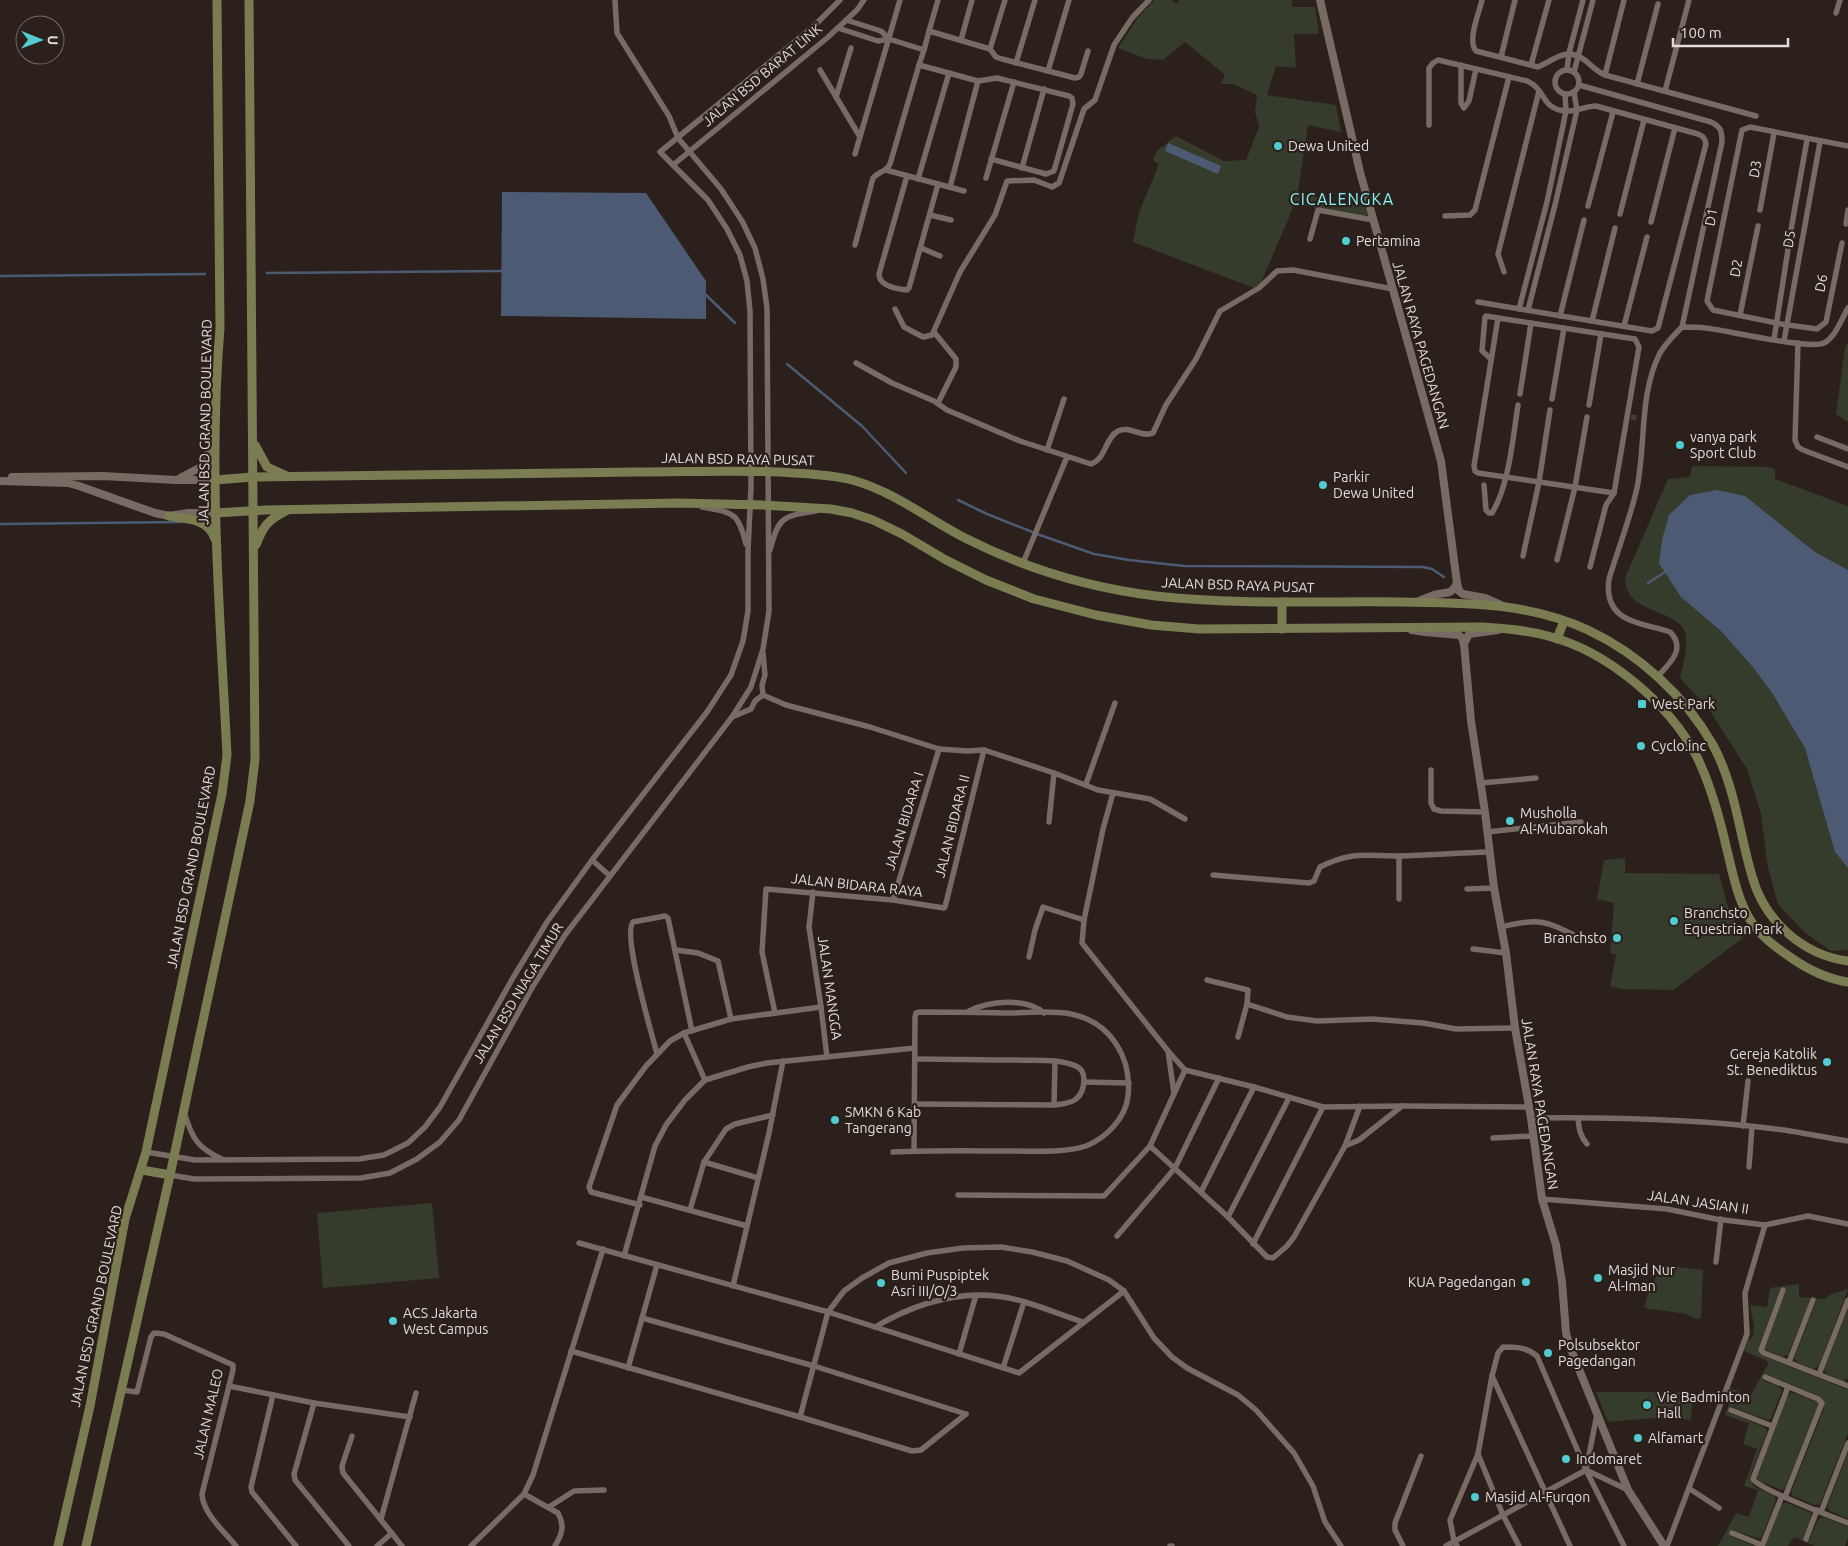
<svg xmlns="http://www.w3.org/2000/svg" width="1848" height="1546" font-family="Ubuntu,sans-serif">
<rect width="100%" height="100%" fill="#2b201b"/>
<g fill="#363c2b">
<path d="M1154 0H1171L1176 4 1179 0H1292V7H1315L1319 34H1294L1296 68 1276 66 1267 95 1336 105 1341 132 1308 125 1298 191C1320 199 1341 205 1365 205L1367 216 1326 210 1295 203 1261 283 1254 288 1133 242 1139 212 1159 164 1153 160 1157 151 1176 136 1224 161 1246 160 1259 127 1255 112 1257 95 1233 84H1221L1225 75 1185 42 1163 60 1147 59 1118 48 1137 19Z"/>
<polygon points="1848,342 1848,422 1836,414 1845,348"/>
<path d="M1692 466 1769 467 1775 470V479L1848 506V950L1831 951 1804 932 1778 904 1768 868 1761 814 1747 769 1710 711 1680 678C1683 664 1689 647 1685 632 1679 613 1637 611 1629 593 1626 589 1626 582 1625 578L1668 479 1690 477Z"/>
<polygon points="1625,858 1625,873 1719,874 1727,904 1743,938 1673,990 1622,989 1610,986 1616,955 1610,953 1614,903 1597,899 1604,860"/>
<polygon points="432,1203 439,1278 323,1288 317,1213"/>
<polygon points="1662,1265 1703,1270 1701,1318 1696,1319 1686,1314 1644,1308 1648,1294"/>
<polygon points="1799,1284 1799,1297 1824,1299 1832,1294 1848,1289 1819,1366 1813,1369 1798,1363 1794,1358 1817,1300 1810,1300 1788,1355 1783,1357 1764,1349 1786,1290 1780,1289 1758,1349 1763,1356 1848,1390 1848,1433 1820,1504 1814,1505 1793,1496 1791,1492 1824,1409 1824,1401 1819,1396 1765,1374 1762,1380 1778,1386 1782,1390 1771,1419 1767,1420 1731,1406 1729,1412 1766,1428 1767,1432 1749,1479 1755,1487 1774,1495 1776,1501 1762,1536 1760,1539 1733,1530 1731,1536 1755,1546 1718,1546 1736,1513 1749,1517 1758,1490 1744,1486 1757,1449 1743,1444 1749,1423 1725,1415 1729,1404 1723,1402 1729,1387 1750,1397 1769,1362 1744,1351 1748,1340 1753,1337 1754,1326 1750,1305 1767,1307 1770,1288"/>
<polygon points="1848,1309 1848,1378 1843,1381 1827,1374 1824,1369"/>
<polygon points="1596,1392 1693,1392 1691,1420 1667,1417 1608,1422"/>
<polygon points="1791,1393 1794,1393 1817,1402 1819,1404 1785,1488 1782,1490 1758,1481 1756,1476 1787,1397"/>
<polygon points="1848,1452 1848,1519 1830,1511 1827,1507"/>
<polygon points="1785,1502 1811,1513 1811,1517 1803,1538 1809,1541 1818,1520 1823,1517 1848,1527 1848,1539 1845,1546 1815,1546 1794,1537 1788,1546 1765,1546 1781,1505"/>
</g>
<g fill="#4c5b73">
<polygon points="1168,143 1221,166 1218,174 1165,151"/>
<polygon points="502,192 646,193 706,281 706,319 501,316"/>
<polygon points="1717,490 1745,496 1815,552 1848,570 1848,868 1835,852 1805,748 1773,694 1752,666 1721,631 1681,597 1659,563 1662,540 1669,515 1690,495"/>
</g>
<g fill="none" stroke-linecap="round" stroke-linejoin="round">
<g stroke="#4c5b73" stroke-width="2.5">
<polyline points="267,273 501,271"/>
<polyline points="0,276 205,274"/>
<polyline points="706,295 735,323"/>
<polyline points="787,364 862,426 906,473"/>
<polyline points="958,500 987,514 1040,535 1094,554 1129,560 1184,566 1423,567 1432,569 1444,577"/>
<polyline points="0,524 181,522"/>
<polyline points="1648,583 1665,572"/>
</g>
<polyline stroke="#463c37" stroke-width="5.5" stroke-dasharray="5.5 3" stroke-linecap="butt" points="1631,417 1637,418"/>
<g stroke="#776b64" stroke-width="5.5">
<path d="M1482 0C1479 13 1467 41 1476 51L1538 67C1556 59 1567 46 1586 61 1593 67 1596 71 1605 75L1756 116"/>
<polyline points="1836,13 1840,0"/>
<polyline points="846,20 881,31 889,39"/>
<polyline points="838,28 878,41 889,39 924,50 929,31 990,49 996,57 1002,59 1075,78 1079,77 1081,74 1088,51"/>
<polyline points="929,31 938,0"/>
<polyline points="961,40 972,0"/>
<polyline points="990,49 1005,0"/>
<polyline points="924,50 919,65 978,81 997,78 1069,96 1072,98 1073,104 1054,171 1046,174 991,159"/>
<polyline points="1501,57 1515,0"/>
<polyline points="1016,63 1035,0"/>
<polyline points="1461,65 1461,103 1464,108 1469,101 1476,69"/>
<polyline points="1531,65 1549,0"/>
<circle cx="1567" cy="82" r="12"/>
<polyline points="820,70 860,137"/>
<polyline points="1567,70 1569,53 1583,0"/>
<polyline points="1048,71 1069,0"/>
<polyline points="1574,72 1593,0"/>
<polyline points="1605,75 1624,0"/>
<polyline points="1637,84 1658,4"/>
<path d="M1579 85 1711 122C1721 127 1722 131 1722 142L1682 327"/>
<polyline points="1665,91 1689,0"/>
<polyline points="836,97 851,48"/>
<path d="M1429 125V68L1433 63 1438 60 1527 81C1546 89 1541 109 1565 111 1576 112 1585 106 1596 106L1698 134C1703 136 1705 138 1706 144L1658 328 1652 331 1478 302"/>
<polyline points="855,154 900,0"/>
<polyline points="673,165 827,38 857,10 864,0"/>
<polyline points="1022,168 1044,89"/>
<polyline points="886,170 964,191"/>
<path d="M907 176 879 274C879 286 897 289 907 290L909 288 938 184"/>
<polyline points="986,178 1014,82"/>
<polyline points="918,179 949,73"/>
<polyline points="950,187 978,81"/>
<polyline points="1588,206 1613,112"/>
<polyline points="1760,210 1774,133"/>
<polyline points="1620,214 1644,120"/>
<polyline points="930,215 951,220"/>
<polyline points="1445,216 1470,215 1475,210 1509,77"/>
<polyline points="1651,222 1675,128"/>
<polyline points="1846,224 1848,210"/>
<polyline points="1310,239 1318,210 1373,220"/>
<polyline points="1842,243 1826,322 1817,329 1781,324 1713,310 1707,301 1742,130 1750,127 1848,146"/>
<path d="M855 245 873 178C879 171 885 173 890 164L919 65"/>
<polyline points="921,248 940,256"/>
<polyline points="1504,272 1498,254 1539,91"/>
<polyline points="895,309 904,327 923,337 932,335 960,272 995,215 1007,181 1034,180 1052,187 1059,183 1084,109 1095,100 1114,45 1132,18 1149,0"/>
<polyline points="1519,309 1547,202 1566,111 1565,95"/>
<polyline points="1528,310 1555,205 1577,110 1574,92"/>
<polyline points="1740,315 1758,226"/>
<polyline points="1560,316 1584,220"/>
<polygon points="1498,318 1635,339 1639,347 1614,493 1478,473 1475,471 1474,466"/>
<polyline points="1592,321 1615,228"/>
<polyline points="1624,326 1647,237"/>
<polyline points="934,332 956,359 956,367 938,403"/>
<polyline points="1774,339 1792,224 1807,140"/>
<polyline points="1784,341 1820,142"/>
<polyline points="1798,343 1795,440 1798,447 1803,450 1848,467"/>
<polyline points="1491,359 1482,351 1485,317 1486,316 1498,318"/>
<path d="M856 363 892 383 934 401 947 410 1020 441 1091 464C1106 459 1105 438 1118 431 1130 425 1141 438 1153 433L1166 405 1196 359 1220 311 1259 288 1277 271 1293 270 1393 289"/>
<polyline points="1520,394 1531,323"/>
<polyline points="1552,399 1564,328"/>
<polyline points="1589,405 1601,334"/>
<polyline points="1817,437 1848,449"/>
<polyline points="1047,450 1064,399"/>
<path d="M1484 485 1486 510 1489 513H1492C1509 486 1513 437 1518 405"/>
<path d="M702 507C733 513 738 511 746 544"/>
<path d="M770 550C779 517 782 516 816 511"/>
<polyline points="1523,556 1539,482 1550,410"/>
<polyline points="1557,560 1575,487 1587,417"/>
<polyline points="1023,563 1067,457"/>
<polyline points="1590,567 1606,505 1614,493"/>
<path d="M1657 677C1669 664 1687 649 1670 632 1639 622 1603 622 1609 579 1618 549 1630 519 1637 488 1646 444 1639 394 1660 353 1666 343 1674 335 1682 327 1690 327 1698 327 1705 328 1727 330 1809 350 1824 343 1835 338 1842 318 1848 308"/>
<polyline points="763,695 786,705 870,727 939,749 967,751 984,750 1054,773 1098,790 1150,799 1185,819"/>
<polyline points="763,695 762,685 765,675 763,653"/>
<polyline points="732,717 751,709 755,701 763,695"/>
<polyline points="1431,770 1431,803 1434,809 1441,811 1485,812"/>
<polyline points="1480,783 1536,778"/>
<polyline points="1086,784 1115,703"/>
<polyline points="1049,822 1054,773"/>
<polyline points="1487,832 1581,822"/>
<polyline points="1399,856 1399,899"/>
<polyline points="592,860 610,876"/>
<path d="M1213 875 1309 883 1314 881 1320 867C1352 851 1365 856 1399 856 1429 855 1459 853 1489 852"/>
<polyline points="1467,889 1494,888"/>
<polyline points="813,892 809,927 821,1007 827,1057"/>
<polyline points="893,900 939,749"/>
<polyline points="1084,920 1103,829 1113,793"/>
<path d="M1501 927C1540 917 1546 921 1580 938"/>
<polyline points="1473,949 1506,953"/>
<polyline points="676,950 698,953 718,961 731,1019"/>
<polyline points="1029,957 1035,930 1043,907 1084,920 1082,943 1168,1051 1185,1070 1254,1087 1323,1107 1402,1106 1529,1107"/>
<polyline points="1207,980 1248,990 1247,1004 1287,1017 1317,1021 1372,1019 1423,1023 1456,1029 1515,1028"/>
<path d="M969 1011C989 1001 1026 997 1044 1013"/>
<polyline points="775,1013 762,952 766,889 893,900 944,908 945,907 984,750"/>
<polyline points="684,1033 705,1080"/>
<polyline points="1238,1037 1247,1004"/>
<polyline points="1168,1051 1174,1093"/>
<path d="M657 1054C652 1034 622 935 633 922L665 916 668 918 692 1031"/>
<path d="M915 1059C948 1059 982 1060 1015 1060 1035 1061 1058 1058 1076 1066 1088 1071 1085 1092 1076 1099 1070 1104 1061 1104 1054 1105L915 1104"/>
<polyline points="1084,1082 1129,1083"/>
<polyline points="1054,1105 1055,1061"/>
<path d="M184 1112C192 1138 197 1148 222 1159"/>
<path d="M1531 1118C1615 1117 1700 1119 1784 1130 1805 1133 1827 1138 1848 1141"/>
<path d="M1578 1118C1579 1129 1580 1136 1587 1144"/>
<polyline points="1743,1126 1748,1081"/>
<polyline points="1493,1138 1533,1136"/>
<polyline points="1150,1146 1228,1217 1267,1257 1273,1258 1287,1246 1294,1237 1345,1146 1360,1106"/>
<polyline points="1345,1146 1359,1140 1402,1106"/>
<polyline points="146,1152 195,1160 359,1159 384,1155 408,1143 425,1127 440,1107 514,976 547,922 592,860 707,712 731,675 743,641 748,611 748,551 751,488 750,311 747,281 740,255 727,229 708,200 660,152 814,26 840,0"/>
<path d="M893 1152C933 1150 974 1151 1014 1151 1037 1151 1064 1153 1086 1146 1106 1138 1126 1118 1128 1096 1132 1058 1111 1022 1071 1014 1050 1010 1025 1013 1003 1013 975 1012 948 1012 920 1012L916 1013 915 1017 914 1151"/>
<polyline points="704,1162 758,1178"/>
<polyline points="1749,1167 1752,1127"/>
<polyline points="170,1175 194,1179 361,1178 390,1173 417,1159 440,1142 459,1120 533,986 565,935 732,717 751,687 763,649 769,611 767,308 763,279 755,248 742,221 721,189 678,138 669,116 617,33 615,0"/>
<polyline points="1201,1192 1254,1087"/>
<polyline points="958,1195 1104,1196 1150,1146 1185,1070"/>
<polyline points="641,1197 747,1226"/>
<polyline points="1542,1199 1667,1209 1716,1219 1765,1225 1808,1216 1848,1224"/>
<polyline points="640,1205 591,1192 589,1187 617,1105 646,1066 670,1041 684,1033 731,1019 821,1007"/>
<polyline points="690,1210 704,1162 726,1129 735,1124 773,1115"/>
<polyline points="1228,1217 1289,1098"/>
<polyline points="1117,1236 1175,1168 1219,1078"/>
<polyline points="579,1243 828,1312 1019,1373 1124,1291"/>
<polyline points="1253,1244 1323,1107"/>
<polyline points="624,1256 655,1146 666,1125 685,1100 705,1080 748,1067 767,1063 915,1048"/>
<polyline points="1716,1262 1721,1219"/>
<polyline points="733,1286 769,1133 783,1061"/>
<polyline points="1783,1290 1761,1350 1764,1353 1848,1386"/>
<polyline points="642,1318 814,1366 966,1414"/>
<path d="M875 1327C921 1300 973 1286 1025 1302 1045 1308 1064 1316 1083 1322"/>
<polyline points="571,1351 800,1417 912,1451 921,1450 966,1414"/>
<polyline points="959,1354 976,1295"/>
<polyline points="1789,1362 1813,1300"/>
<polyline points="628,1368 657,1265"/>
<polyline points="1003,1368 1024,1302"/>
<polyline points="1819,1374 1848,1300"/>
<polyline points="1492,1376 1570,1546"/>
<polyline points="1765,1377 1818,1399 1822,1403 1785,1497"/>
<polyline points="229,1386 314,1403 410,1417"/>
<path d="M1788 1387 1753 1479C1758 1489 1833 1517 1848 1523"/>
<path d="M121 1390 137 1392 151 1337 154 1333 164 1334 233 1365V1370L202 1494C203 1514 224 1531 236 1546"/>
<polyline points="273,1395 251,1487 252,1492 296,1546"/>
<polyline points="314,1403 294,1474 295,1480 349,1546"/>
<polyline points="1731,1410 1772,1426"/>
<polyline points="800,1417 828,1312 844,1291 862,1278 889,1263 927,1253 963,1248 1001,1247 1032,1252 1067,1261 1109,1280 1124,1291 1154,1338 1172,1357 1187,1368 1238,1395 1256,1410 1294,1453 1313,1486 1325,1522 1341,1546"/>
<polyline points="352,1436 342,1466 343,1473 402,1546"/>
<polyline points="1478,1454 1503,1515 1519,1546"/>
<polyline points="1586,1470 1597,1414"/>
<polyline points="1586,1470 1628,1490"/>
<polyline points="1690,1489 1719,1508"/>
<path d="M524 1494 558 1513C565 1526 562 1534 555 1546"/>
<polyline points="549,1507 574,1491 604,1490"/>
<polyline points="1821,1512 1848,1443"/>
<polyline points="381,1519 416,1393"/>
<polyline points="1732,1533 1762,1545"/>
<polyline points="1806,1539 1817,1510"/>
<polyline points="377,1546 392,1533"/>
<polyline points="471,1546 524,1494 533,1475 603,1249"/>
<polyline points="1170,1546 1172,1546"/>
<polyline points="1403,1546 1395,1530 1395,1523 1421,1456"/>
<polyline points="1446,1546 1586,1470"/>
<path d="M1457 1546 1454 1541 1450 1520 1478 1454 1492 1376 1498 1353 1503 1347C1516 1347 1526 1347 1537 1356L1586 1470 1624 1546"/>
<polyline points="1667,1546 1747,1334 1745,1293 1765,1225"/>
<polyline points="1762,1546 1782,1496"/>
</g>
<g stroke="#776b64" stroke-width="8">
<polyline points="1320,0 1360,172 1441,461 1457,583 1459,591 1463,594 1485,598 1501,605"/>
<polyline points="12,477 103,476 176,480 215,480"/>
<polyline points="180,478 201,467 214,441"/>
<polyline points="0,481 68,483 79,486 155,513 169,516 188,513 216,513"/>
<path d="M1419 601C1424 599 1429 597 1434 595 1446 591 1450 597 1457 583"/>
<polyline points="1412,630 1425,632 1459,635 1462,638 1464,644 1471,721 1485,812 1494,888 1506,953 1515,1028 1531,1118 1542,1199 1556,1245 1562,1282 1566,1333 1570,1347 1628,1490 1664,1546"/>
<polyline points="1464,644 1469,634 1498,630"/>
</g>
<g stroke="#7a7c52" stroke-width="9">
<polyline points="255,445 267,467 285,475"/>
<path d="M215 480 253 477C380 475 508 474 635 472 683 472 732 470 780 472 804 474 829 474 852 480 893 491 928 519 965 538 1024 568 1090 588 1156 596 1237 605 1319 601 1401 602 1465 603 1528 602 1588 630 1639 654 1685 696 1713 745 1735 786 1739 832 1752 876 1764 920 1802 955 1848 961"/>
<path d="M216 513 265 510 679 503 762 505 831 509 852 513 873 520 902 534 946 560 986 580 1034 599 1096 615 1151 625 1199 629 1481 627C1503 628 1526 630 1548 636 1607 651 1669 703 1697 757 1711 786 1720 819 1727 850 1733 874 1737 897 1749 918 1759 935 1774 946 1790 957 1807 969 1827 979 1848 982"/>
<path d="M169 516C187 519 209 519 215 539"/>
<path d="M256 545C263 526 268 520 286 511"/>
<polyline points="1282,602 1282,629"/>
<polyline points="1557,639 1564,621"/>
<polyline points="142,1170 170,1175"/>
<path d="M58 1546 90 1406 125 1219 146 1152 217 817 222 794 227 755C220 613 208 470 220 328L217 0"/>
<polyline points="86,1546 170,1175 250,801 255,759 249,0"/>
</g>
</g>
<g fill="#51ccd1" stroke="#2b201b" stroke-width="2">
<circle cx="1278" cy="146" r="5"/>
<circle cx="1346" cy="241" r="5"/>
<circle cx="1680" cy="445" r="5"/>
<circle cx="1323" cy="485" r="5"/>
<rect x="1637" y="699" width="10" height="10" rx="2.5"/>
<circle cx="1641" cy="746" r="5"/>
<circle cx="1510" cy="821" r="5"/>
<circle cx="1674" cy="921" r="5"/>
<circle cx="1617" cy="938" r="5"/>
<circle cx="1827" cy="1062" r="5"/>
<circle cx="835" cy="1120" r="5"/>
<circle cx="1598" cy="1278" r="5"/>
<circle cx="1526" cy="1282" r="5"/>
<circle cx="881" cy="1283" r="5"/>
<circle cx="393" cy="1321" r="5"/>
<circle cx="1548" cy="1353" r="5"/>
<circle cx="1647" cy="1405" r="5"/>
<circle cx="1638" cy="1438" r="5"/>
<circle cx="1566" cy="1459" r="5"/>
<circle cx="1475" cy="1497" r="5"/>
</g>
<g text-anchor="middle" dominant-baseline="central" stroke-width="4.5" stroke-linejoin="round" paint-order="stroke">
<g font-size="14" fill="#e2dbd7" stroke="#2b201b">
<text transform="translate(762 75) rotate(-40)">JALAN BSD BARAT LINK</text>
<text transform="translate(1755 169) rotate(-80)">D3</text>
<text transform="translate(1711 217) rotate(-79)">D1</text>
<text transform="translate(1789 239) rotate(-80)">D5</text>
<text transform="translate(1736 268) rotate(-79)">D2</text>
<text transform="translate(1821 283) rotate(-79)">D6</text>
<text transform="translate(1421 345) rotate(74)">JALAN RAYA PAGEDANGAN</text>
<text transform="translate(205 422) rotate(-89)">JALAN BSD GRAND BOULEVARD</text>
<text transform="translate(738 459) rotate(1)">JALAN BSD RAYA PUSAT</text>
<text transform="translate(1238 585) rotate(2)">JALAN BSD RAYA PUSAT</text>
<text transform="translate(904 821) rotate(-73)">JALAN BIDARA I</text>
<text transform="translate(952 826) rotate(-76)">JALAN BIDARA II</text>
<text transform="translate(191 867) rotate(-79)">JALAN BSD GRAND BOULEVARD</text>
<text transform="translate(857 885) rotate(6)">JALAN BIDARA RAYA</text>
<text transform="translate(830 988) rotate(82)">JALAN MANGGA</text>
<text transform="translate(518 993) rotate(-59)">JALAN BSD NIAGA TIMUR</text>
<text transform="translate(1540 1104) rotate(81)">JALAN RAYA PAGEDANGAN</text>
<text transform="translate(1698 1202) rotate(8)">JALAN JASIAN II</text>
<text transform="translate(96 1306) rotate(-78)">JALAN BSD GRAND BOULEVARD</text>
<text transform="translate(208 1414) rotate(-77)">JALAN MALEO</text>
</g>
<g font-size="14" fill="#e2dbd7" stroke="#2b201b" text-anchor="start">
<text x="1288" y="146">Dewa United</text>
<text x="1356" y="241">Pertamina</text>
<text x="1690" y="437">vanya park<tspan x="1690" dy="16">Sport Club</tspan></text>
<text x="1333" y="477">Parkir<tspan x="1333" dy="16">Dewa United</tspan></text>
<text x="1652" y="704">West Park</text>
<text x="1651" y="746">Cyclo.inc</text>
<text x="1520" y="813">Musholla<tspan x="1520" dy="16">Al-Mubarokah</tspan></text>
<text x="1684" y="913">Branchsto<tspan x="1684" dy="16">Equestrian Park</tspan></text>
<text x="1607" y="938" text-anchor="end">Branchsto</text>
<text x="1817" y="1054" text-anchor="end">Gereja Katolik<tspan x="1817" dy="16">St. Benediktus</tspan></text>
<text x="845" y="1112">SMKN 6 Kab<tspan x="845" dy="16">Tangerang</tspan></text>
<text x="1608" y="1270">Masjid Nur<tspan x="1608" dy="16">Al-Iman</tspan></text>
<text x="891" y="1275">Bumi Puspiptek<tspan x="891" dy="16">Asri III/O/3</tspan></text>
<text x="1516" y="1282" text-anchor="end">KUA Pagedangan</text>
<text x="403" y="1313">ACS Jakarta<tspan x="403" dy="16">West Campus</tspan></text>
<text x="1558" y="1345">Polsubsektor<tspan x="1558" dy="16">Pagedangan</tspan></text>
<text x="1657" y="1397">Vie Badminton<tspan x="1657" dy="16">Hall</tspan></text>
<text x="1648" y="1438">Alfamart</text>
<text x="1576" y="1459">Indomaret</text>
<text x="1485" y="1497">Masjid Al-Furqon</text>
</g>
<g font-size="16" letter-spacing="1" fill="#86f2f6" stroke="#2b201b">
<text x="1342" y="199">CICALENGKA</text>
</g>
</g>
<g transform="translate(40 40) rotate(91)"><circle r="24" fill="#2b201b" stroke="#746b66"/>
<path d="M0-4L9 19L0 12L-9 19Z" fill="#51ccd1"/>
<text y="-8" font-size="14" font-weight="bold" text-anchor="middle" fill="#e2dbd7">U</text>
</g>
<path d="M1673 38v8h115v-8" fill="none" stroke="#e2dbd7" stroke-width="2.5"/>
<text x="1680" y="38" font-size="15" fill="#e2dbd7" stroke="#2b201b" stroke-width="4" paint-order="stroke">100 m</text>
</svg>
